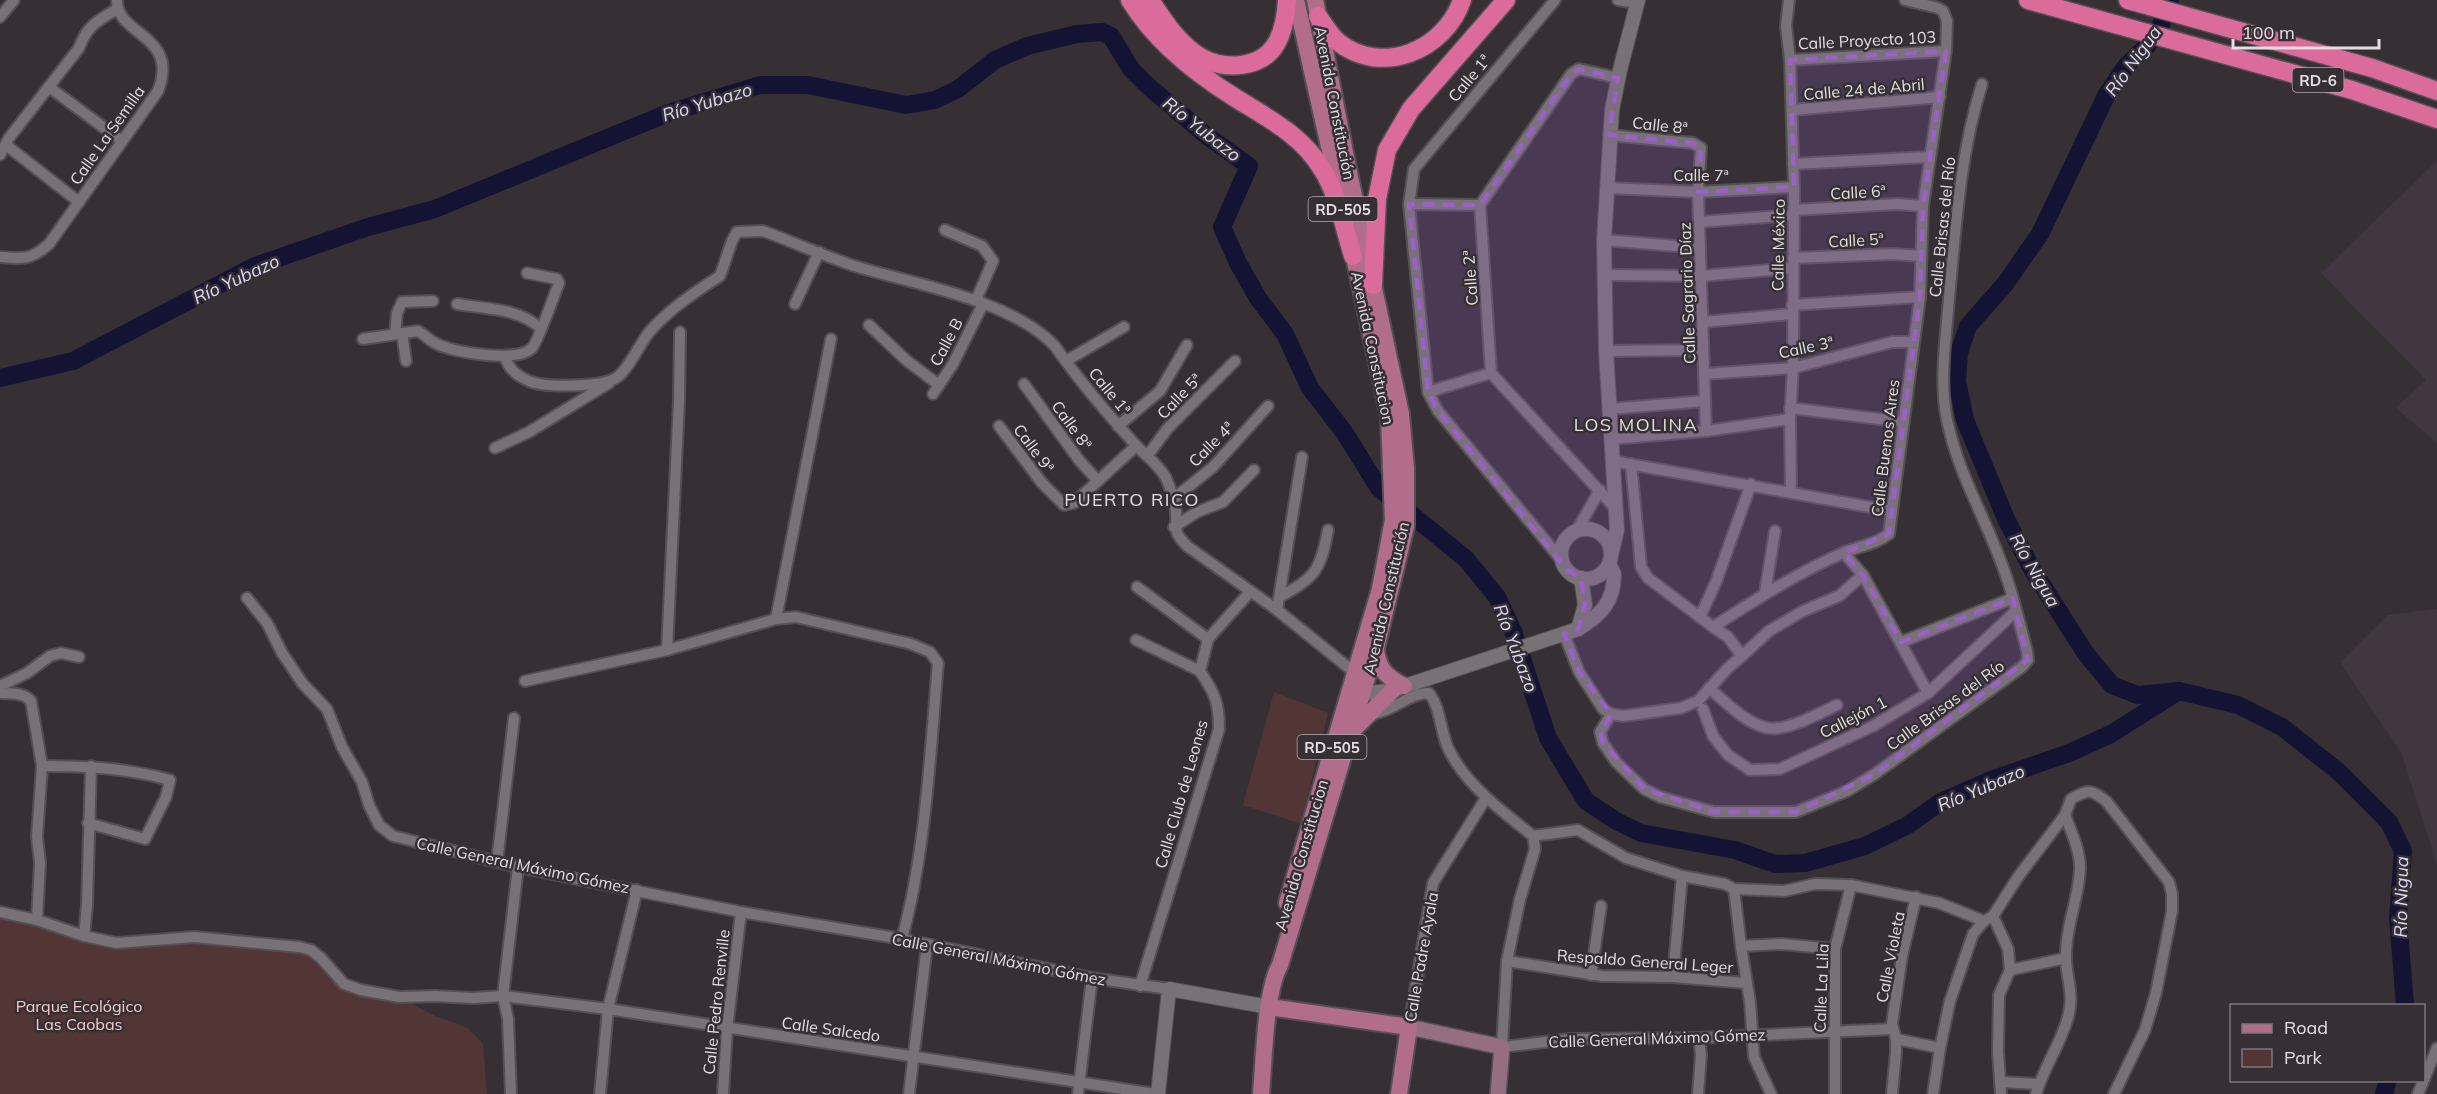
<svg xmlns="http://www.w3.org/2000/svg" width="2437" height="1094" font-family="Mulish,sans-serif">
<rect width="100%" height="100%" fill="#363035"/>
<g fill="#423740">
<polygon points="2437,161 2437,443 2396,408 2426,380 2321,273"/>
<polygon points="2437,609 2437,864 2401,752 2340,662 2388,615"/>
</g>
<g fill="#523535">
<polygon points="1274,692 1328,713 1301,824 1243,805"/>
<polygon points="0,912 117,943 194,937 311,950 344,984 399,997 435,1016 468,1028 483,1044 487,1094 0,1094"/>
</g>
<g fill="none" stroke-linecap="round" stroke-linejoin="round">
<g stroke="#151334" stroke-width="18">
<polyline points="2170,0 2161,25 2147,46 2126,66 2107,94 2040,234 2005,284 1968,326 1959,353 1957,381 1965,420 2006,519 2032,569 2086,654 2112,685 2137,695 2179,691 2238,705 2282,727 2339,772 2389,822 2403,851 2398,917 2405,1006"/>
<polyline points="0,378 73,361 255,266 368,227 435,209 668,113 760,85 808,85 906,105 935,100 958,89 995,60 1027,46 1077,34 1102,32 1111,36 1131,69 1148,86 1207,136 1249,166 1222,227 1238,263 1258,298 1285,334 1310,388 1344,432 1379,488 1466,559 1497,597 1513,631 1548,738 1586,801 1618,822 1641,833 1735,850 1775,864 1805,863 1865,846 1908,825 1939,803 1991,780 2069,753 2111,734 2179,691"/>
<polyline points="2384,1094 2388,1080"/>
</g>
<g stroke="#544f54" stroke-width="14">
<g id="minor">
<polyline points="1555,0 1414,169 1409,204 1428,392 1438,411 1563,562"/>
<polyline points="1618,0 1637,3"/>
<polyline points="1789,0 1786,26 1790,60 1794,187 1793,368 1790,419 1791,492"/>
<polyline points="0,17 14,0"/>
<polyline points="1790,60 1946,51"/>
<polyline points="49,87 122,141"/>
<polyline points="1792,110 1940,97"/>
<polyline points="1609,135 1693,143 1701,148 1698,192 1706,431"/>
<polyline points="6,145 79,202"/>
<path d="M0 155 9 138 79 48C87 26 97 21 117 9"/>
<polyline points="1793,164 1929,157"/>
<polyline points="1608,188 1698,192 1794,187"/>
<polyline points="1409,204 1480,205"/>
<polyline points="1794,210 1897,204 1923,206"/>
<polyline points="1699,222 1794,215"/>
<polyline points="945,230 982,246 993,261 976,300"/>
<polyline points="1604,240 1700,248"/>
<path d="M0 257C23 259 31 260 49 244L158 91C180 34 116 36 117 0"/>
<polyline points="1793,258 1892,254 1921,256"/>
<polyline points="1604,275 1701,276 1793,268"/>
<path d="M457 304C485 309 519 308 540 328"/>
<polyline points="795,304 819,252"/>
<polyline points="1792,305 1920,297"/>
<polyline points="1703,322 1792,314"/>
<polyline points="869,325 906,360 939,385"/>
<polyline points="402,333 406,361"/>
<polyline points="395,334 397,313 402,302 433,301"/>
<path d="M363 339 418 331C425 335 430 341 437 344 455 353 517 363 532 348 537 344 555 293 559 283L557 279 527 273"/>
<polyline points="1606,351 1703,350"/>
<path d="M505 356C508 369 517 376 529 381 545 388 601 387 616 378 629 370 640 342 651 330 671 308 695 292 720 276L732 241 737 232 763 231C796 243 828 258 861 268 920 285 1011 301 1054 345 1078 379 1105 411 1132 441 1143 454 1158 463 1166 478 1170 487 1176 504 1176 514 1177 532 1173 531 1187 546L1277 610 1354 672"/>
<polyline points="1066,361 1124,327"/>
<polyline points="1704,374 1793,368 1892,342 1913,342"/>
<polyline points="1024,384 1079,460 1098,481"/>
<polyline points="1428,392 1491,373"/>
<polyline points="933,394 953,364 983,304"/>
<polyline points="1790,408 1904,422"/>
<polyline points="1609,409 1705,401"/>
<polyline points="999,426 1042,483 1064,505 1074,503 1136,446"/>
<polyline points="1118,426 1160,391 1187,345"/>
<polyline points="1611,439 1706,431 1790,419"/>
<polyline points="495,448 529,432 609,383"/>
<polyline points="1148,455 1168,428 1235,361"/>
<polyline points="1612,461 1892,511"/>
<path d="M1631 464 1641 567 1648 578 1713 627C1755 600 1797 573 1843 553 1859 546 1875 545 1889 534L1920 297 1923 206 1946 51 1947 21 1943 11 1938 8 1905 0"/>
<polyline points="1172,500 1213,467 1268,406"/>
<polyline points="1616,509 1491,373 1480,205 1571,74 1579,69 1618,78"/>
<polyline points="1174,527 1197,512 1223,502 1254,470"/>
<polyline points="1577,530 1600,490"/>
<polyline points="1844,553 1863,575 1928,693"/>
<polyline points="1137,587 1208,639"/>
<polyline points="1765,593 1775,531"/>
<path d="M1281 596C1316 578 1321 568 1328 530"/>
<polyline points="247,598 267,623 282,653 303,684 327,709 342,747 362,782 369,805 379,825 393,836 518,867 741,912 902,939 1092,978 1169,989"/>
<polyline points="1277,610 1302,457"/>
<polyline points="1700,617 1716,582 1751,484"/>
<polyline points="776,619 831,339"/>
<polyline points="1564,634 1579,672 1603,709 1611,714 1623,716 1681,708 1698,701 1728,668 1742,656 1728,637 1713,627"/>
<polyline points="1136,640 1200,671"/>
<polyline points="1901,642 2013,598"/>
<polyline points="667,650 679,402 680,332"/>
<polyline points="1742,656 1769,631 1803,611 1839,596 1863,575"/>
<path d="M525 681 667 650 776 619 796 617 911 644 930 652 938 663C930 755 926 849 902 939"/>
<polyline points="0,686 27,673 50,656 61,653 79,657"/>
<path d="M1709 688C1726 702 1745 723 1767 728 1786 732 1820 713 1837 705"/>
<path d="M0 693C11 694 23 692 31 701L42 766 37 837 40 863 37 920"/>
<polyline points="1703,709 1713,736 1728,755 1750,770 1780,769 1873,726 1928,693 2016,611"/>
<path d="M1371 714C1392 712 1409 693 1429 693 1441 708 1440 732 1449 750 1467 786 1502 811 1533 836L1535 849 1520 899 1507 961 1502 1047 1570 1039 1699 1038 1893 1029"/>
<path d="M1611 714 1600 732 1603 743 1616 762 1644 789 1660 797 1714 812H1796L1847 791 1875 774 2022 667 2028 660 2027 651C2020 625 2014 598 2005 573 1987 520 1959 477 1947 420 1939 381 1946 338 1949 298 1956 225 1960 154 1982 84"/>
<path d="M42 766C87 766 127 768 170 780L166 797 145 839 88 823"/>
<polyline points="1533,836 1578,830 1626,858 1682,876 1725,884 1734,889 1784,891 1815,884 1851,885 1939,903 1984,921"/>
<polyline points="497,862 514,718"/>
<polyline points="1734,889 1741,946 1750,1002 1754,1057 1771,1094"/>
<polyline points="0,912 37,920 84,936 117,943 194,937 299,947 311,950 321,958 344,984 361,990 399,997 435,996 473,998 503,996 608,1009 1155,1094"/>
<polyline points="1993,916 2008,949 2010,970 1999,995 1998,1052 2001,1094"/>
<polyline points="84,936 87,905 91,766"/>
<polyline points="1741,946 1782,944 1835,949"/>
<polyline points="1507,961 1602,976 1673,977 1746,983"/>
<polyline points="2010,970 2066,958"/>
<polyline points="1591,975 1601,906"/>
<polyline points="1673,977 1682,876"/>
<path d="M1140 986 1219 729C1219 702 1215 694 1200 671L1208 639 1250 592"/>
<polyline points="1409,1027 1433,883 1486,798"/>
<polyline points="1896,1039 1940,1048"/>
<polyline points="2000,1082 2039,1084"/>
<polyline points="511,1094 508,1019 503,996 518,867"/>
<polyline points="600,1094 608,1009 637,890"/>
<polyline points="723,1094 727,1029 741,912"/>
<polyline points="909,1094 927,945"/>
<polyline points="1078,1094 1092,978"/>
<polyline points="1698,1094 1701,1055 1699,1038"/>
<polyline points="1835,1094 1835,949 1851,885"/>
<polyline points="1892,1094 1896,1052 1896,1039 1892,1024 1902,956 1916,897"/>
<path d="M1933 1094 1940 1048 1950 1001 1973 934 1984 921 1993 916 2018 877 2065 815 2071 799C2089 789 2091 789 2107 802L2169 882 2172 894V911L2156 993 2145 1030 2114 1094"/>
<path d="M2036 1094C2044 1066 2063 1041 2069 1013 2074 990 2065 975 2066 954 2066 925 2079 898 2080 868 2080 850 2071 831 2065 815"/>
<polyline points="2418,1094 2437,1048"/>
</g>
</g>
<g stroke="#544f54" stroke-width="16">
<g id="tertiary">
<circle cx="1586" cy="554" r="25"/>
<polyline points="1611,555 1617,530 1606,351 1604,240 1612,110 1620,70 1638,0"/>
<polyline points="1578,629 1585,605 1581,578"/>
<path d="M1355 689 1371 693 1393 690 1578 629C1601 615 1614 602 1614 574L1609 564"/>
<polyline points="1158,1094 1169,989 1269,1007"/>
</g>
</g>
<g stroke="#544f54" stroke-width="18">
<polyline id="secondary" points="1409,1027 1502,1047 1498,1094"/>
</g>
<g stroke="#544f54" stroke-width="20">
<g id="primary">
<polyline points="1296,0 1340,195"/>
<path d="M1376 649C1378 670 1387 677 1404 686"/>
<polyline points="1354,729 1393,690"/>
<polyline points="1287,903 1380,589 1393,520 1389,417 1351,243"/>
<polyline points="1269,1007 1409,1027 1399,1094"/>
<path d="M1261 1094C1264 1062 1265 991 1280 965L1376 648 1406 526V469L1401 414 1348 168 1315 0"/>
</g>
</g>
<g stroke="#544f54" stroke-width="21">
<g id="motorway">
<path d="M1130 0C1155 41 1194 72 1234 97 1267 118 1301 134 1322 169 1338 194 1344 227 1353 256"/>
<path d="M1150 0C1164 21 1179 45 1202 58 1225 70 1261 69 1276 44 1284 31 1286 15 1287 0"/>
<polyline points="2028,0 2352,90 2437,119"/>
<polyline points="2128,0 2372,68 2437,91"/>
<path d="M1318 16C1324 25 1330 35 1338 42 1382 77 1445 50 1462 0"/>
<polyline points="1373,285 1377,199 1387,150 1411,109 1506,0"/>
</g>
</g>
<use href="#minor" stroke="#787176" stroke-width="10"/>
<use href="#tertiary" stroke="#787176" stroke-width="14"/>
<use href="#secondary" stroke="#956f81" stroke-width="15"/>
<use href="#primary" stroke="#b36d8c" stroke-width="16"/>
<use href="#motorway" stroke="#da6b9a" stroke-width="18"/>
</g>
<path fill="#9a61c9" fill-opacity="0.2" stroke="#9a61c9" stroke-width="4.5" stroke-dasharray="12 8" stroke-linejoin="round" d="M1946 51 1923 206 1920 297 1889 534 1844 553 1863 575 1901 642 2013 598 2028 660 1875 774 1796 812H1714L1644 789 1603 743 1600 732 1611 714 1579 672 1564 634 1578 629 1585 605 1581 578 1567 570 1438 411 1428 392 1409 204 1480 205 1571 74 1579 69 1618 78 1609 135 1693 143 1701 148 1698 192 1794 187 1790 60Z"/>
<g text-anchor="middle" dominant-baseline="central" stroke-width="5" stroke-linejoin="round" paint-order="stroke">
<g fill="#363035" stroke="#aeaaad" stroke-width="1.5">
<rect x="2292.5" y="68" width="51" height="24" rx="4.5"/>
<rect x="1308.5" y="197" width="69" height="24" rx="4.5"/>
<rect x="1297.5" y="735" width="69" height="24" rx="4.5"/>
</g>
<g font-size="15" font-weight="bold" fill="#e2dee1">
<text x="2318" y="80">RD-6</text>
<text x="1343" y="209">RD-505</text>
<text x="1332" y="747">RD-505</text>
</g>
<g font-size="16" fill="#e2dee1" stroke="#363035">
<text transform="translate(1867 40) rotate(-3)">Calle Proyecto 103</text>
<text transform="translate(1469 78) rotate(-50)">Calle 1ª</text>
<text transform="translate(1864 89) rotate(-5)">Calle 24 de Abril</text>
<text transform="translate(1335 103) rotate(79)">Avenida Constitución</text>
<text transform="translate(1660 125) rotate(6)">Calle 8ª</text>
<text transform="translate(107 135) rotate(-55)">Calle La Semilla</text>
<text x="1701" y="175">Calle 7ª</text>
<text transform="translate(1858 192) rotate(-3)">Calle 6ª</text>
<text transform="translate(1942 227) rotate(-84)">Calle Brisas del Río</text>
<text transform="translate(1856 240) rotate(-3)">Calle 5ª</text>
<text transform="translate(1778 245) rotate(-89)">Calle México</text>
<text transform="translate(1470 278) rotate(-94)">Calle 2ª</text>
<text transform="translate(1687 293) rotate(-92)">Calle Sagrario Díaz</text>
<text transform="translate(946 342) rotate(-62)">Calle B</text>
<text transform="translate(1806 347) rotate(-12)">Calle 3ª</text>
<text transform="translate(1373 348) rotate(78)">Avenida Constitucion</text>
<text transform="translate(1110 391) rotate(51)">Calle 1ª</text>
<text transform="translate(1179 396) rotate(-46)">Calle 5ª</text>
<text transform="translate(1072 425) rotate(54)">Calle 8ª</text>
<text transform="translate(1211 444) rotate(-45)">Calle 4ª</text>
<text transform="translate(1034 448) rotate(53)">Calle 9ª</text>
<text transform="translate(1885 448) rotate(-83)">Calle Buenos Aires</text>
<text transform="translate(1386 598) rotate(-77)">Avenida Constitución</text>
<text transform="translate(1945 705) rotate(-36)">Calle Brisas del Río</text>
<text transform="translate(1853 717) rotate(-27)">Callejón 1</text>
<text transform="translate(1181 794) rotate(-74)">Calle Club de Leones</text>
<text transform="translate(1301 855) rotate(-74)">Avenida Constitucion</text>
<text transform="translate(523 865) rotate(12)">Calle General Máximo Gómez</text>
<text transform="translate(1421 957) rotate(-80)">Calle Padre Ayala</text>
<text transform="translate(1890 957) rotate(-79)">Calle Violeta</text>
<text transform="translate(999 959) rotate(11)">Calle General Máximo Gómez</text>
<text transform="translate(1645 961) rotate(4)">Respaldo General Leger</text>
<text transform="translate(1821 988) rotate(-88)">Calle La Lila</text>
<text transform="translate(716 1002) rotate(-84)">Calle Pedro Renville</text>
<text transform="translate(831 1029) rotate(8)">Calle Salcedo</text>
<text transform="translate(1657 1038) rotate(-2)">Calle General Máximo Gómez</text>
</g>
<g font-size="16" fill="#fac9c8" stroke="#363035">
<text x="79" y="1006">Parque Ecológico<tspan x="79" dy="18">Las Caobas</tspan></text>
</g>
<g font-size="18" font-style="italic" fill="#d9dbf6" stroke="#363035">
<text transform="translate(2133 61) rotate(-54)">Río Nigua</text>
<text transform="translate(707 102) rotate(-17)">Río Yubazo</text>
<text transform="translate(1202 129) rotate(38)">Río Yubazo</text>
<text transform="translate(236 279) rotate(-25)">Río Yubazo</text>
<text transform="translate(2035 570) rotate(60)">Río Nigua</text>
<text transform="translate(1516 648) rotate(69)">Río Yubazo</text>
<text transform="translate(1981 788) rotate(-23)">Río Yubazo</text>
<text transform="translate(2401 897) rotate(-89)">Río Nigua</text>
</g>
<g font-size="18" letter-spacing="1.5" fill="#e2dee1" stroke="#363035">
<text x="1636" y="424">LOS MOLINA</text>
<text x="1132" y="499">PUERTO RICO</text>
</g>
</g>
<rect x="2230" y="1004" width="195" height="78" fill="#363035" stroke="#7b767a" stroke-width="1.5"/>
<rect x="2242" y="1024" width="30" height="9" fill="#b36d8c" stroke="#7b767a" stroke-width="1.5"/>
<text x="2284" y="1034" font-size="18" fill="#e2dee1">Road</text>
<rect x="2242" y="1049" width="30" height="18" fill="#523535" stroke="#7b767a" stroke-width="1.5"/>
<text x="2284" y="1064" font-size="18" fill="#e2dee1">Park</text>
<path d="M2233 39v9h146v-9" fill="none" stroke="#e2dee1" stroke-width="3"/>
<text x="2242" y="39" font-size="18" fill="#e2dee1" stroke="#363035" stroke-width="4.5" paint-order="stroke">100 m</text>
</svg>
